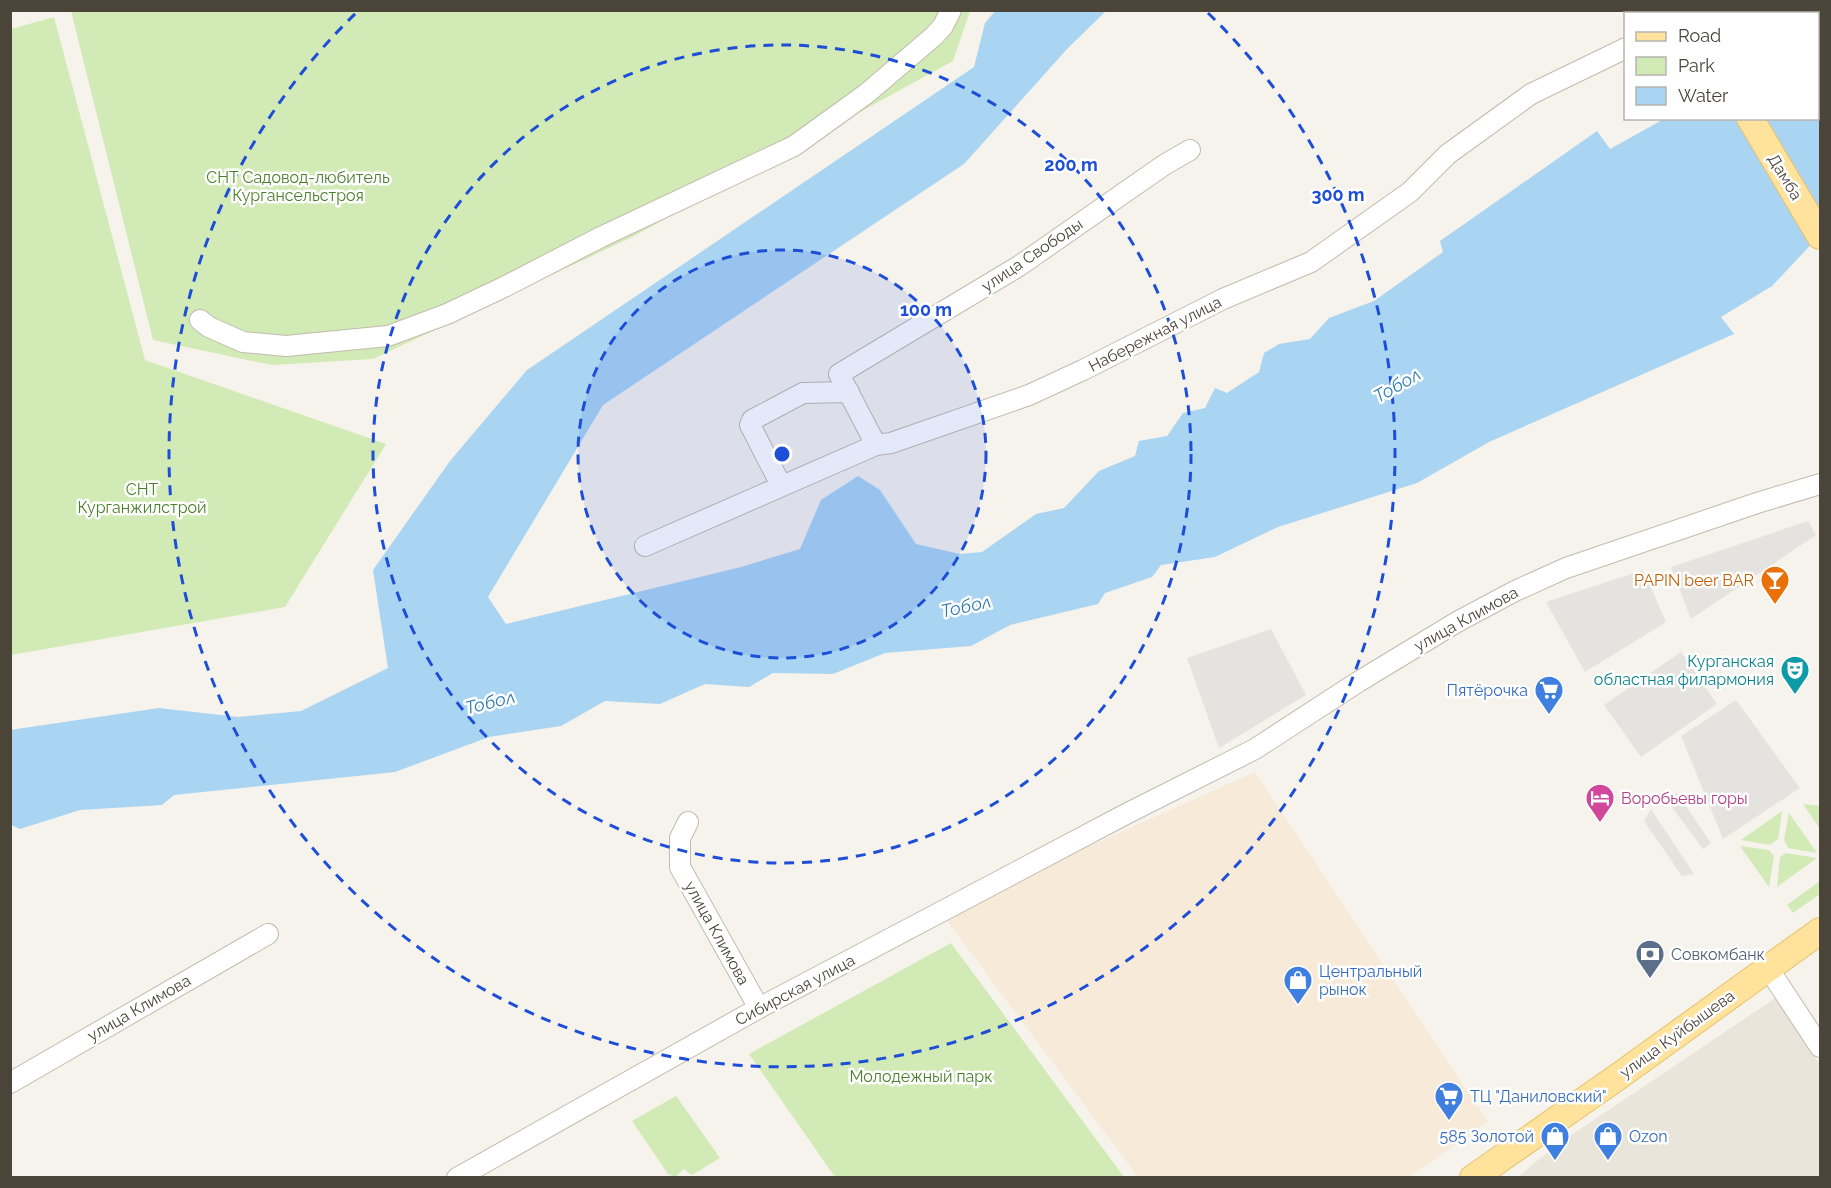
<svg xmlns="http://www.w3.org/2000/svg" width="1831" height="1188" font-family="Raleway,sans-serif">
<rect width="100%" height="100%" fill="#f6f3ec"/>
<polygon fill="#eae5da" points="1777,997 1820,1065 1820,1177 1516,1178 1561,1142"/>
<polygon fill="#f7ead8" points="1255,772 1488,1122 1409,1177 1138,1177 941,913"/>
<g fill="#d2eab5">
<polygon points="71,11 970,11 953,61 632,237 373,359 272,365 153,340"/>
<polygon points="54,17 145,360 386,444 285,607 11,655 11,29"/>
<polygon points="1803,804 1820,806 1820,829"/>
<polygon points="1782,811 1778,839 1770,845 1741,840"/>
<polygon points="1789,813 1817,853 1788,848 1784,840"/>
<polygon points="1740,846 1769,850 1774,856 1769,887"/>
<polygon points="1786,853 1817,858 1777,887 1780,857"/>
<polygon points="1820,881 1820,894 1793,913 1787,905"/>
<polygon points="951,943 1124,1177 835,1177 749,1054"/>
<polygon points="676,1096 720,1158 692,1175 684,1169 675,1177 668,1174 632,1121"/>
</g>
<g fill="#e5e3e0">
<polygon points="1808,521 1816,535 1691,619 1671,567"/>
<polygon points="1643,570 1666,622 1585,672 1546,602"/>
<polygon points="1271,629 1306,695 1219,748 1187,658"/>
<polygon points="1681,652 1717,704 1641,757 1604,705"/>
<polygon points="1736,700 1800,788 1723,839 1681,736"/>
<polygon points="1677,793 1711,843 1703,849 1665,798"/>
<polygon points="1651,809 1694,874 1682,876 1644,821"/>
</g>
<polygon fill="#a9d4f2" points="995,11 1106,11 1067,49 964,164 603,405 488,597 506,624 741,567 800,549 821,500 858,476 880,490 916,544 960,554 982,552 1036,514 1064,508 1099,471 1135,456 1139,441 1167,436 1183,413 1205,408 1215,388 1227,393 1259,372 1264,353 1279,344 1310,339 1329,318 1374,301 1443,252 1440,241 1597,131 1610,149 1664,119 1818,118 1818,14 1799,13 1807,11 1820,11 1820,235 1772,286 1721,317 1734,334 1489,442 1417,483 1278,527 1215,557 1161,565 1152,577 1105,593 1098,604 1010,625 971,646 885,653 833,674 773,673 749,687 705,684 660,704 605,701 561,726 489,737 395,772 174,795 162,805 80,810 20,829 11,825 10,730 159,708 238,717 301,711 388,668 373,570 450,461 527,370 974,67 985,23"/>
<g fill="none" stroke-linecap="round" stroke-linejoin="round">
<g stroke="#c2bbae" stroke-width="22">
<g id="minor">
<polyline points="200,320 209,327 243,342 286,346 388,336 447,314 504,287 601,237 794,146 866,94 934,36 943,26 951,10"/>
<polyline points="876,445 839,374 1019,266 1164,165 1190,150"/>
<polyline points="781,485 750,425 752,420 803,393 849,392"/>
<polyline points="645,546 876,445 891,443 1029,395 1083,370 1223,299 1311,262 1410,192 1448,154 1531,94 1626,48"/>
<polyline points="688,822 680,838 680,867 759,1008"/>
<polyline points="1768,968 1820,1047"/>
<polyline points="10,1083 268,934"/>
<polyline points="457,1178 759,1008 1126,814 1255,749 1358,682 1457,622 1515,591 1566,568 1757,503 1820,484"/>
</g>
</g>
<g stroke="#e6c16a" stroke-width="28">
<g id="major">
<polyline points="1686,10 1688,14"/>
<polyline points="1750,118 1820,236"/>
<polyline points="1473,1178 1619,1076 1820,931"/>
</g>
</g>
<use href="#minor" stroke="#fff" stroke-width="20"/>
<use href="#major" stroke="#ffe39c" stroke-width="26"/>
</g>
<circle cx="782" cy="454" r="204" fill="#1d4ed8" fill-opacity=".12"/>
<g fill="none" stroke="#1d4ed8" stroke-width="3" stroke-dasharray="10 8">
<circle cx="782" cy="454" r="204"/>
<circle cx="782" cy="454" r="409"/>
<path d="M1208 13A613 613 0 1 1 356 13"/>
</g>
<defs>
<g id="bar-pin" transform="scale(1.5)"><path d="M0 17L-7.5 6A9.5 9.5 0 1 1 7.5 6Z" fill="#e8710a" stroke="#fff"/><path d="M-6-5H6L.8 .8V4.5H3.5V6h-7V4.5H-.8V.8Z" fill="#fff"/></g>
<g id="theatre-pin" transform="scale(1.5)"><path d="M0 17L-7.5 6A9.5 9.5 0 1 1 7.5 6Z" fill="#0f9aa8" stroke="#fff"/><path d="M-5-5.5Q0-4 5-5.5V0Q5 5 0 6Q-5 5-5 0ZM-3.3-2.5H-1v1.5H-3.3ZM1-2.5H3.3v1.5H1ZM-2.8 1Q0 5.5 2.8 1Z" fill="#fff"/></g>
<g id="supermarket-pin" transform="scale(1.5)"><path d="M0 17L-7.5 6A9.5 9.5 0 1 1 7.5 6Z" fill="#3f7fe0" stroke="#fff"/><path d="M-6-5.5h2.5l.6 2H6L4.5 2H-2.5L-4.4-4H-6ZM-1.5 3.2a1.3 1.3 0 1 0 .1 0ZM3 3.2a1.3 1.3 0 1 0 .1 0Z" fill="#fff"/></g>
<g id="hotel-pin" transform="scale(1.5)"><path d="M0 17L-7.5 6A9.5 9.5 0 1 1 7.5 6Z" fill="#d1479c" stroke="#fff"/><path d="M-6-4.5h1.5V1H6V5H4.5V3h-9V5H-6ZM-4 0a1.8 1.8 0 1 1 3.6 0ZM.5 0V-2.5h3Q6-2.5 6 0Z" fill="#fff"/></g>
<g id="bank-pin" transform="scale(1.5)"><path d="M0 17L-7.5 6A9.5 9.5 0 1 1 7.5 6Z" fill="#5c6f8a" stroke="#fff"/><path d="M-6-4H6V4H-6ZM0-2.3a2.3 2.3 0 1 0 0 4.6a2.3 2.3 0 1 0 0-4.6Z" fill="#fff"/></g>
<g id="shop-pin" transform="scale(1.5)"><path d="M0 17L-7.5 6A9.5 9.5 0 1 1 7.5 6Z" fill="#3f7fe0" stroke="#fff"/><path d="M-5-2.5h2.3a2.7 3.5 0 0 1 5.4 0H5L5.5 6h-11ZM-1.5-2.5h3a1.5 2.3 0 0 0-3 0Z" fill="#fff"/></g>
</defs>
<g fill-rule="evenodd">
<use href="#bar-pin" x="1775" y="580"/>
<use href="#theatre-pin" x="1795" y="670"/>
<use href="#supermarket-pin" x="1549" y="690"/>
<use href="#hotel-pin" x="1600" y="798"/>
<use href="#bank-pin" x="1650" y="954"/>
<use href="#shop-pin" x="1298" y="980"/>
<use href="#supermarket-pin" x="1449" y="1096"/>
<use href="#shop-pin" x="1555" y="1136"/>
<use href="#shop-pin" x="1608" y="1136"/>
</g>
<g text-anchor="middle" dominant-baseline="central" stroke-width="5" stroke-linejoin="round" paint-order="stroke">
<g font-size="16" fill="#4a7f2a" stroke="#fff">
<text x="298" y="177">СНТ Садовод-любитель<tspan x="298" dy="18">Кургансельстроя</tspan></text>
<text x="142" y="489">СНТ<tspan x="142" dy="18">Курганжилстрой</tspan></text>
<text x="921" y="1076">Молодежный парк</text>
</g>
<g font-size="16" fill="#4b4439" stroke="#fff">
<text transform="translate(1785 177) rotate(59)">Дамба</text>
<text transform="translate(1032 255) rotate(-34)">улица Свободы</text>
<text transform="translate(1155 334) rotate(-27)">Набережная улица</text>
<text transform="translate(1466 619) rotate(-29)">улица Климова</text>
<text transform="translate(717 933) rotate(61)">улица Климова</text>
<text transform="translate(795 990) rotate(-28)">Сибирская улица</text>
<text transform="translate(139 1008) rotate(-30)">улица Климова</text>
<text transform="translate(1677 1034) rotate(-36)">улица Куйбышева</text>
</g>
<g font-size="16" fill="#c56008" stroke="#fff" text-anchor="end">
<text x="1754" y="580">PAPIN beer BAR</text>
</g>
<g font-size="16" fill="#0d838f" stroke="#fff" text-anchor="end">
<text x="1774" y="661">Курганская<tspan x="1774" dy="18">областная филармония</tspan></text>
</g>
<g font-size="16" fill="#366cbe" stroke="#fff" text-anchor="start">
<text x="1528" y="690" text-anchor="end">Пятёрочка</text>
<text x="1319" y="971">Центральный<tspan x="1319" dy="18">рынок</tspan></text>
<text x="1470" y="1096">ТЦ "Даниловский"</text>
<text x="1534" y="1136" text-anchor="end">585 Золотой</text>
<text x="1629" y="1136">Ozon</text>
</g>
<g font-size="16" fill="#b23c85" stroke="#fff" text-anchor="start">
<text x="1621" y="798">Воробьевы горы</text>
</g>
<g font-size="16" fill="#4e5e75" stroke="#fff" text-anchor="start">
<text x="1671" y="954">Совкомбанк</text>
</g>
<g font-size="18" font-style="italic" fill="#2e7ab2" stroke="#fff">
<text transform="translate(1397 385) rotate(-30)">Тобол</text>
<text transform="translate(966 606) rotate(-12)">Тобол</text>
<text transform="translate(490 702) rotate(-14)">Тобол</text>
</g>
</g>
<circle cx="782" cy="454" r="9" fill="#1d4ed8" stroke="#fff" stroke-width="3"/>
<g font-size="18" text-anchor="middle" font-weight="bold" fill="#1d4ed8" stroke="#fff" stroke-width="5" stroke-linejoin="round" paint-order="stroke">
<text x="1071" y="171">200 m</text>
<text x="1338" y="201">300 m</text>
<text x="926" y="316">100 m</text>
</g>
<rect width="1831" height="1188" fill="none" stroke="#4b4439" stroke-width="24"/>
<rect x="1624" y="12" width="195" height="108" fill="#ffffff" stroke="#b7b4b0" stroke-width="1.5"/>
<rect x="1636" y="32" width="30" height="9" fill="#ffe39c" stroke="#b7b4b0" stroke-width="1.5"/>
<text x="1678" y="42" font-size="18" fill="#4b4439">Road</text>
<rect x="1636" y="57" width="30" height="18" fill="#d2eab5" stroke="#b7b4b0" stroke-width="1.5"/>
<text x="1678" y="72" font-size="18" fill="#4b4439">Park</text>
<rect x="1636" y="87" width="30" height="18" fill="#a9d4f2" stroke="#b7b4b0" stroke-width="1.5"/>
<text x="1678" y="102" font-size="18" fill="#4b4439">Water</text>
</svg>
